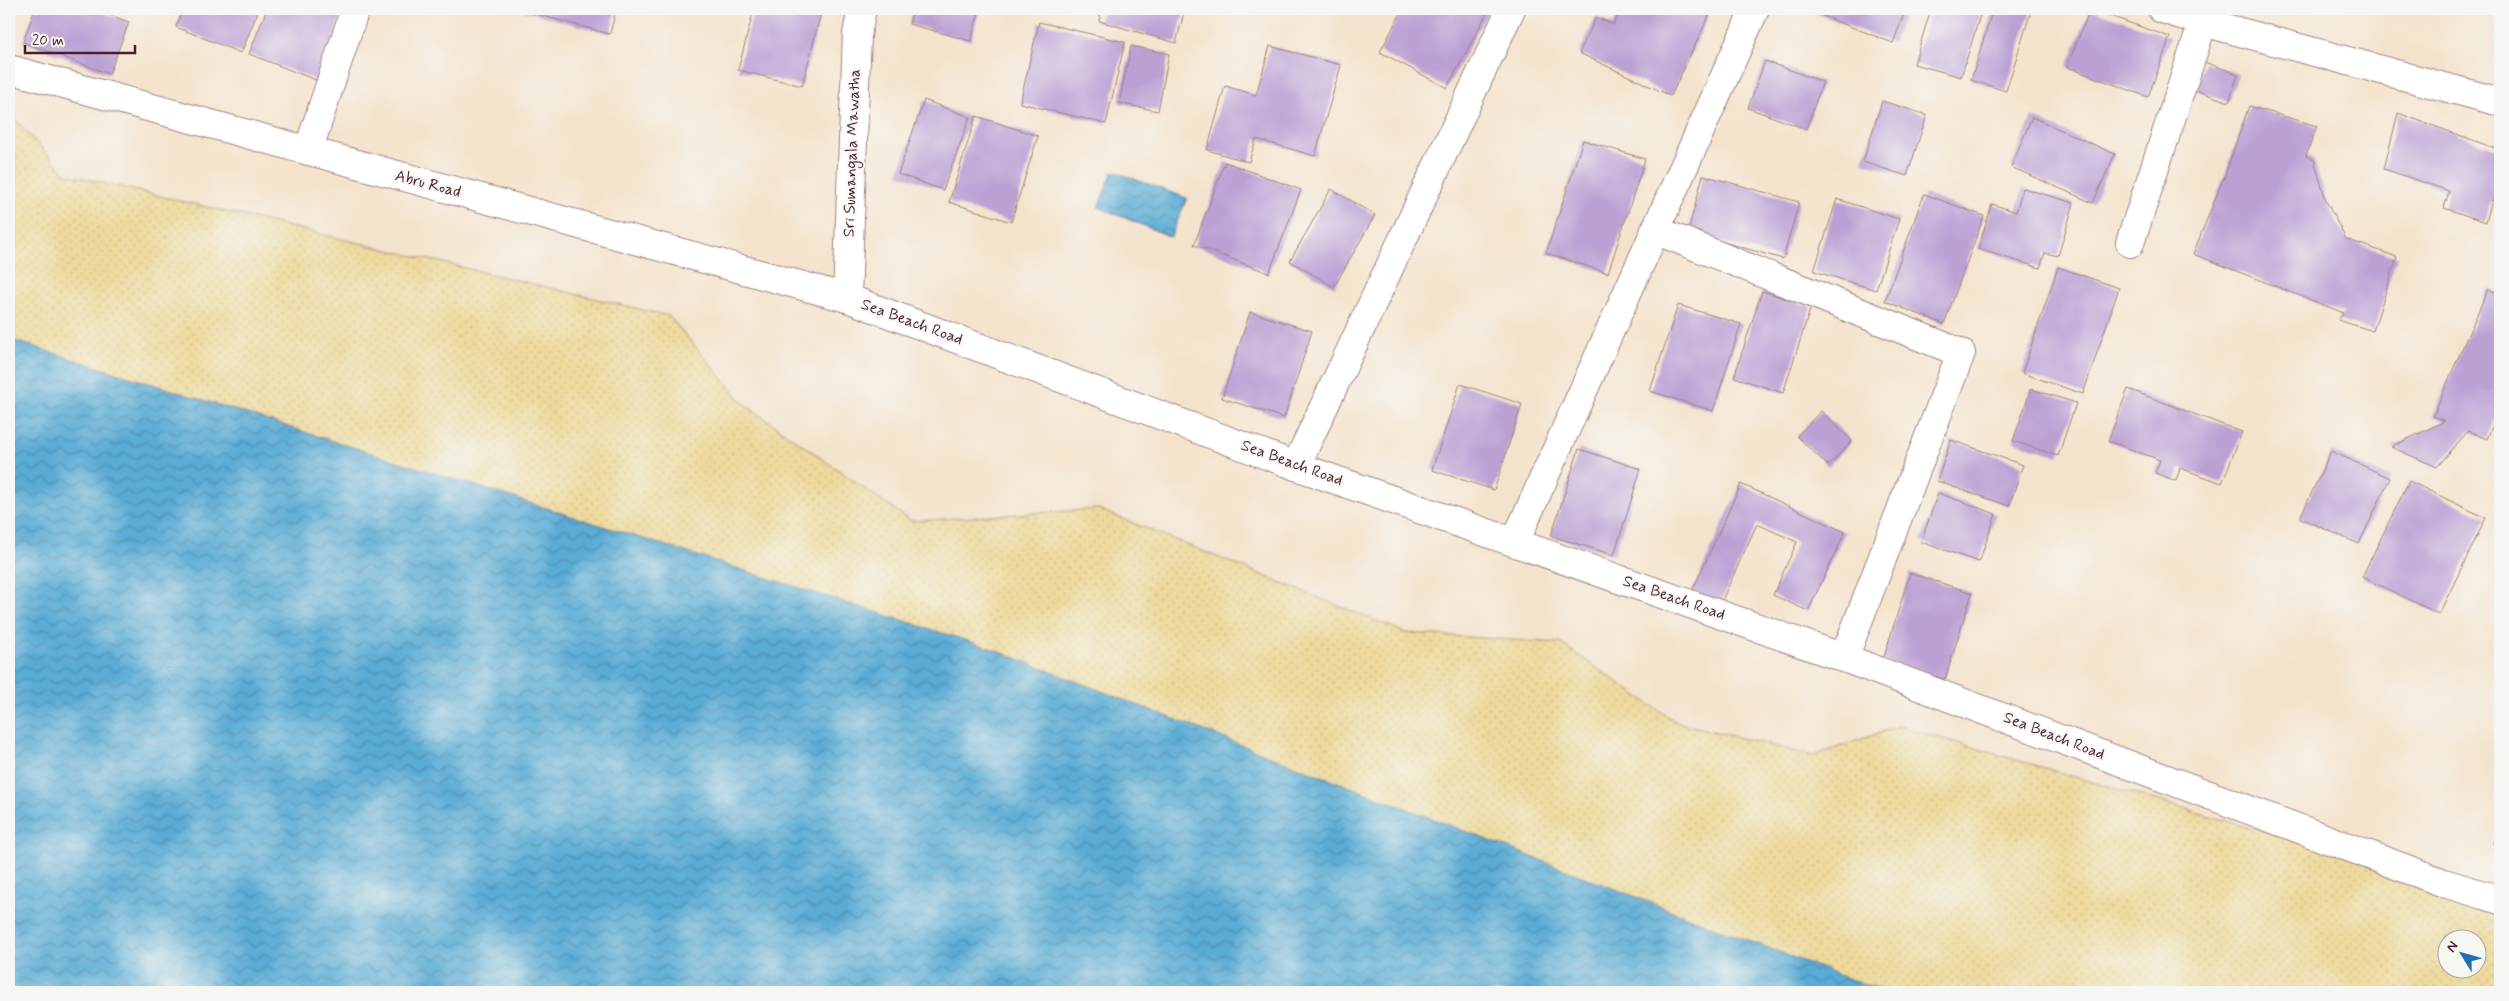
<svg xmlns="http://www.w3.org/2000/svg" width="2509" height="1001" font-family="Mynerve,sans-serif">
<defs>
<pattern id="sand-dots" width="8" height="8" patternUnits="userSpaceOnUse" patternTransform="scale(1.25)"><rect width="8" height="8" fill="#eeda9e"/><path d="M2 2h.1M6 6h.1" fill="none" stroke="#cebb88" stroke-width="1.8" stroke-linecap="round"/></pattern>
<pattern id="water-waves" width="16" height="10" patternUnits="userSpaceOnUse" patternTransform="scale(1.25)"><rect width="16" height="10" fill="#5aacd5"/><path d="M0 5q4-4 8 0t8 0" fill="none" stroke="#4c8bad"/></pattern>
</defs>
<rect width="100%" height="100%" fill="#f6f6f2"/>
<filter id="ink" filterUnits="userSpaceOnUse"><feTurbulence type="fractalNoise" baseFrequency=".02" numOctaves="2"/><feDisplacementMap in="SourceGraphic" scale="10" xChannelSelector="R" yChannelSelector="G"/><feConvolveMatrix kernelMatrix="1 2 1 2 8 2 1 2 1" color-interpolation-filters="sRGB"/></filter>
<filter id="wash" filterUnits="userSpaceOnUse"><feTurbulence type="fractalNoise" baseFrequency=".0096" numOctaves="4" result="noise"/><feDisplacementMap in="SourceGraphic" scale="20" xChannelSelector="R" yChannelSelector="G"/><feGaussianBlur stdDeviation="1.12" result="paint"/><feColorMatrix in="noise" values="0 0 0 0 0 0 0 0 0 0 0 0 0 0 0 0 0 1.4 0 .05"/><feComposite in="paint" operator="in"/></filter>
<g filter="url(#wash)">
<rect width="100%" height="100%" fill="#f4e3cc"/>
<path fill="url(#sand-dots)" stroke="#9c7c64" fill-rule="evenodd" d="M9 113 66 174 669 316 744 404 911 521 1098 509 1406 633 1560 643 1676 722 1813 756 1899 726 2500 900V992H1889L1854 981 987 647 9 339ZM2446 938H2476V968H2446Z"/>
<g fill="url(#water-waves)" stroke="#526680">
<polygon points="1113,171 1187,198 1171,237 1098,207"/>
<polygon points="9,339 987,647 1854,981 1889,992 9,992"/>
</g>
<g id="blocks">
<g fill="#bba0d4">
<polygon points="35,9 93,9 129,22 109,74 23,42"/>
<polygon points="183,9 201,10 259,9 241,53 176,27"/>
<polygon points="267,9 342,9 321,82 249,54"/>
<polygon points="517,9 616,9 610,34"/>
<polygon points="754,9 822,9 802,86 738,70"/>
<polygon points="913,9 980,9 971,41 909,24"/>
<polygon points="1102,9 1185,9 1176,43 1099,21"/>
<polygon points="1403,9 1480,9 1487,13 1447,88 1380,52"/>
<polygon points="1621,9 1712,9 1671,96 1579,53 1596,17 1613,25"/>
<polygon points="1805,9 1906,9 1893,43"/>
<polygon points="1931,9 1982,9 1961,77 1914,64"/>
<polygon points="1993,9 2023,9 2031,11 2006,91 1971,80"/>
<polygon points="2090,9 2170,37 2148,97 2067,67"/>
<polygon points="1039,22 1125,42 1106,124 1020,103"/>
<polygon points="1131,46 1169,54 1158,111 1119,103"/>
<polygon points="1270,46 1341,65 1315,156 1256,139 1249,162 1207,150 1225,86 1256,95"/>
<polygon points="1765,61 1823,82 1806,129 1748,108"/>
<polygon points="2204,62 2238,74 2229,102 2195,90"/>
<polygon points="924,100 970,117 943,190 898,174"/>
<polygon points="1882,101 1927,115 1907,176 1863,162"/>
<polygon points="2249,106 2317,126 2306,156 2314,160 2327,203 2346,239 2397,257 2373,331 2338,320 2344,313 2193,254 2224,177"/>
<polygon points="2398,113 2500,150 2500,204 2492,200 2486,222 2444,208 2449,191 2384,169"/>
<polygon points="976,116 1038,136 1011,222 949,202"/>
<polygon points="2032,117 2115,154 2093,203 2011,167"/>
<polygon points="1583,140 1645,159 1608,273 1546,253"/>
<polygon points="1225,162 1301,190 1269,273 1194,245"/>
<polygon points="1703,175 1799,202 1783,259 1688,232"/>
<polygon points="2023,188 2074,203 2058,256 2045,253 2040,268 1978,249 1992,204 2016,212"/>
<polygon points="1331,189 1375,215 1334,287 1290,261"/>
<polygon points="1924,194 1984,216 1944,324 1885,301"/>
<polygon points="1837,199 1899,219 1876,290 1814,271"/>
<polygon points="2058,267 2119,288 2083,394 2022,373"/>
<polygon points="2488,289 2500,294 2500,408 2487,439 2468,431 2437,467 2391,447 2445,421 2433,416"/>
<polygon points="1762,291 1811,307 1783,393 1734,377"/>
<polygon points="1678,305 1741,324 1713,411 1650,391"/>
<polygon points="1250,312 1312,331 1284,418 1222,398"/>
<polygon points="1460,384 1522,404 1494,490 1432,470"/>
<polygon points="2031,389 2076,403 2058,456 2013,441"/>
<polygon points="2128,389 2242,432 2222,483 2180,468 2176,481 2155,473 2160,460 2108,441"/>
<polygon points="1821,411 1852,441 1828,466 1797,436"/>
<polygon points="1951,440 2023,465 2009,506 1937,481"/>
<polygon points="1579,449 1641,469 1614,555 1551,536"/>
<polygon points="2331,451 2390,478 2359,544 2300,518"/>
<polygon points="2409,481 2486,518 2439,614 2362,577"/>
<polygon points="1741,484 1845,532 1808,611 1773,595 1797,542 1757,524 1716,613 1688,600"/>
<polygon points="1938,493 1996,514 1979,562 1921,542"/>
<polygon points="1910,573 1972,593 1945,679 1883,660"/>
<polygon points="2500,828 2500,846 2494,843"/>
</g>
</g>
</g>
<g filter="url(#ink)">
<use href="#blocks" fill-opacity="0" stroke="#9f817c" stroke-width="1"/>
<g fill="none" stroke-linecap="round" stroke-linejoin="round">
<g stroke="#9f817c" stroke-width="30">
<g id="street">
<polyline points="2162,9 2203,22 2500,102"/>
<polyline points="9,69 847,298 1296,466 1844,658 2444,883 2500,900"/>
<polyline points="308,151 355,9"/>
<polyline points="1655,230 1961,353 1844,658"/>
<polyline points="2130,243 2203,22"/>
<polyline points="847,298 857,34 862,9"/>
<polyline points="1296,466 1511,9"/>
<polyline points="1515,542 1755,9"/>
</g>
</g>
<use href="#street" stroke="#fff" stroke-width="28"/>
</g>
</g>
<g text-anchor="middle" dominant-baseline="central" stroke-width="4" stroke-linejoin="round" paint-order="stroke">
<g font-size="16" fill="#4a1f2b" stroke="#f6f6f2">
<text transform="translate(852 153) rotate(-88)">Sri Sumangala Mawatha</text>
<text transform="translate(428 184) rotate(15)">Abru Road</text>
<text transform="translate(912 322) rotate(20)">Sea Beach Road</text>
<text transform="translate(1292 463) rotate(20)">Sea Beach Road</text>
<text transform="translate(1674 598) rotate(19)">Sea Beach Road</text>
<text transform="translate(2054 736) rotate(21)">Sea Beach Road</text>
</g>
</g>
<rect width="2509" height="1001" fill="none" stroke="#f6f6f2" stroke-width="30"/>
<g transform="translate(2462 954) rotate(307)"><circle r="24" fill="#f6f6f2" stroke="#b1a0a2"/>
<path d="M0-4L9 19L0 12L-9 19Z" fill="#1f6fb2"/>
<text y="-8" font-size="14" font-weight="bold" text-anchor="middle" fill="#4a1f2b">N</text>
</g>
<path d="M25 45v8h110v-8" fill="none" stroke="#4a1f2b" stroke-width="2.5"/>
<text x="32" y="45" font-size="15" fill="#4a1f2b" stroke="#f6f6f2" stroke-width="4" paint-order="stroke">20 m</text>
</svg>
